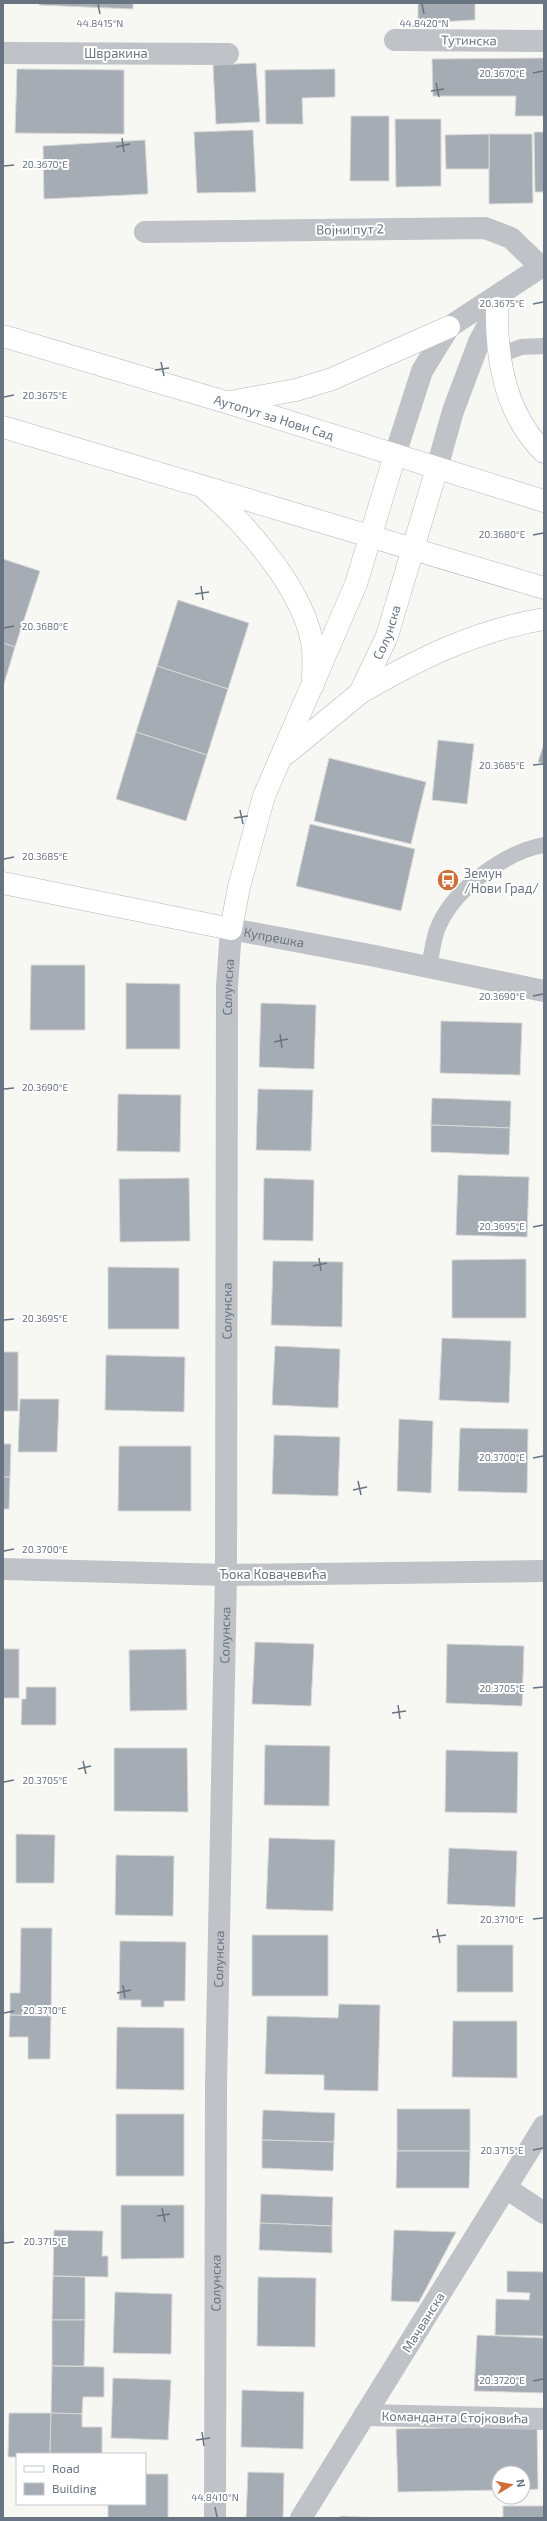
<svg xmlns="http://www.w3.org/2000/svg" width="547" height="2521" font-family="'Exo 2',sans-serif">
<rect width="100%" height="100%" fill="#f7f7f4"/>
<g fill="#a6acb3" stroke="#d8d8d7">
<polygon points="39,3 133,3 133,9 39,5"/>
<polygon points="418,3 475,3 475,20 418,23"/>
<polygon points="544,58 544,116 515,116 516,96 433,96 432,59"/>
<polygon points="256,63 260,122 216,124 213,65"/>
<polygon points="17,69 124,70 124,134 15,133"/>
<polygon points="335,69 335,97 302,98 303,124 266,124 265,70"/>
<polygon points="351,116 389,116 389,181 350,181"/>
<polygon points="395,119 441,119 441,186 396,187"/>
<polygon points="253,130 256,192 197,193 194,132"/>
<polygon points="534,132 544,132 544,192 535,192"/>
<polygon points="489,134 532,134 533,203 489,204"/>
<polygon points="489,134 489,169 446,169 445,135"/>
<polygon points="145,140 148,194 44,199 43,146"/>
<polygon points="3,559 40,571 15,647 3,643"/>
<polygon points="178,600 249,623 228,689 157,666"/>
<polygon points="3,643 15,647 3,687"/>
<polygon points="157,666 228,689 207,755 136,732"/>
<polygon points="136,732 207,755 186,821 116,799"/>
<polygon points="438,740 474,744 467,804 432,800"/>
<polygon points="544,743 544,764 538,762"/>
<polygon points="329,758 426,782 411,844 314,821"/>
<polygon points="310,824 415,849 401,911 296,886"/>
<polygon points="31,965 85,965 85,1030 30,1030"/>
<polygon points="126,983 180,984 180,1049 126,1049"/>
<polygon points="261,1003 316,1005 314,1069 259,1067"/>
<polygon points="441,1021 522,1023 520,1075 440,1073"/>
<polygon points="258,1089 313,1090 311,1151 256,1150"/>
<polygon points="118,1094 181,1095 180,1152 117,1151"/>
<polygon points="432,1098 511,1101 510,1128 431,1125"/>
<polygon points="431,1125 510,1128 509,1155 431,1152"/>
<polygon points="458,1175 529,1177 527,1237 456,1235"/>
<polygon points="189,1178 190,1241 120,1242 119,1179"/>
<polygon points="264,1178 314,1180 313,1241 263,1240"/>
<polygon points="526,1259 526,1318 452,1318 452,1260"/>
<polygon points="273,1261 343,1262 342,1327 271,1325"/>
<polygon points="108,1267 179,1268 179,1329 108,1329"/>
<polygon points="442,1338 511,1341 509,1403 439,1400"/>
<polygon points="275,1346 340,1349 338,1408 272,1405"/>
<rect x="3" y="1352" width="15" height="59"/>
<polygon points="106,1355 185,1357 184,1412 105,1410"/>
<polygon points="20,1399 59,1399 57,1452 18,1452"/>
<polygon points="399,1419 433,1421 431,1493 397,1491"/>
<polygon points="460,1428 528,1429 527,1493 458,1491"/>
<polygon points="274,1435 340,1437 338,1496 272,1494"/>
<polygon points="3,1444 11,1444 10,1477 3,1477"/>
<polygon points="119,1446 191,1446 191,1511 118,1511"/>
<polygon points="3,1477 10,1477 9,1509 3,1509"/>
<polygon points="255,1642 314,1644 311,1706 252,1704"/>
<polygon points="447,1644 524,1646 522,1706 446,1703"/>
<rect x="3" y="1649" width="16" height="49"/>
<polygon points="186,1649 187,1710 130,1711 129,1650"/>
<polygon points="26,1687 56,1687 56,1725 21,1725 22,1699 26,1699"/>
<polygon points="265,1745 330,1746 329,1806 264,1805"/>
<polygon points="114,1748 187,1748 188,1812 114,1811"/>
<polygon points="446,1750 518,1752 517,1813 445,1812"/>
<polygon points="16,1834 55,1835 54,1883 16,1883"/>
<polygon points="269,1838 335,1840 333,1911 266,1909"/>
<polygon points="449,1848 517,1851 515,1907 447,1904"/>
<polygon points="116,1855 174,1856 173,1916 115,1915"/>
<polygon points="21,1928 52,1928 51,2016 10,2015 10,1993 20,1993"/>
<rect x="252" y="1935" width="76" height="61"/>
<polygon points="120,1941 186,1942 185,2001 164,2001 164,2007 141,2007 141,2000 119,2000"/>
<rect x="457" y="1945" width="56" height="47"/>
<polygon points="339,2004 380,2005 378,2091 324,2090 324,2075 265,2074 267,2016 338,2018"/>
<polygon points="10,2015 51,2016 50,2059 28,2059 28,2037 9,2037"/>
<polygon points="453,2021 517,2021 517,2078 452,2077"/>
<polygon points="117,2027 184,2028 184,2090 116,2089"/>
<rect x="397" y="2109" width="73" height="42"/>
<polygon points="263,2110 335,2113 334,2142 262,2140"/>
<rect x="116" y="2114" width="68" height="62"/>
<polygon points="262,2140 334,2142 333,2171 262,2168"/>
<polygon points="397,2151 470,2151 469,2188 396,2188"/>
<polygon points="261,2194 333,2197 332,2226 260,2223"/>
<polygon points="3,2203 4,2244 3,2244"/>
<polygon points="121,2205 184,2205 184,2258 121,2259"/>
<polygon points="260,2223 332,2226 332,2253 259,2250"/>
<polygon points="54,2230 103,2231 102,2256 108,2256 108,2277 53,2276"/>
<polygon points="394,2230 456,2232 419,2302 391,2301"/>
<polygon points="507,2271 544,2272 544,2336 495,2335 496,2299 529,2300 530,2293 507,2292"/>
<polygon points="53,2276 85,2277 85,2320 52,2320"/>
<polygon points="258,2277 316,2278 315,2347 257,2346"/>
<polygon points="115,2292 172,2294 171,2354 113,2353"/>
<polygon points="52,2320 85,2320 84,2366 52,2366"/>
<polygon points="477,2335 544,2338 544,2393 474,2391"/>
<polygon points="52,2366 104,2367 104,2397 83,2397 82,2414 51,2413"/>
<polygon points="113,2378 171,2380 168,2440 111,2438"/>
<polygon points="242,2390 304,2392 303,2449 241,2447"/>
<polygon points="9,2413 51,2413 50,2454 17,2454 17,2457 8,2457"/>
<polygon points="51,2413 82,2414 82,2427 102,2427 102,2454 50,2454"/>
<polygon points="537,2426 538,2489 523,2490 523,2473 499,2473 499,2490 398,2492 396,2429"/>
<polygon points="248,2472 284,2473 283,2518 246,2518"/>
<polygon points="145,2474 168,2474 168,2518 108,2518 108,2504 145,2504"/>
<rect x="503" y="2506" width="41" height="12"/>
<polygon points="341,2516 378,2518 340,2518"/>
</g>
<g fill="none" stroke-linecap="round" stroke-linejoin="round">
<g stroke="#b4b7bc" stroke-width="23">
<g id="secondary">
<path id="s2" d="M287 753 360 693 387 636 437 468"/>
<polyline points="3,883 231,929 239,887 264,796 356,584 395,455"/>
</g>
</g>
<g stroke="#b2b6ba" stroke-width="23">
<g id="primary">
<path d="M497 308C496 359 506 415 544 452"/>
<path id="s3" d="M3 336 229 403 544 501"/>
<polyline points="230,402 296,390 332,379 449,327"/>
<polyline points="3,427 544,588"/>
<path d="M206 490C247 525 306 592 313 648 314 660 313 673 313 685"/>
<path d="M360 693C418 659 477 630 544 619"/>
</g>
</g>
<g stroke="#bfc2c6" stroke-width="16">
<polyline points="500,355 521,347 544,346"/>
<path d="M429 967C432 954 433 937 439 925 455 889 505 852 544 845"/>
</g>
<g stroke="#bfc2c6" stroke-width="22">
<polyline points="395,40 544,41"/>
<polyline points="3,53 228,54"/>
<polyline points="145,232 485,228 511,238 541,267"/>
<polyline points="395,455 422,371 449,327 544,265"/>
<polyline points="437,468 453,411 479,342 500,302"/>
<polyline points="3,1569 226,1575 544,1571"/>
<polyline points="506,2188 544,2213"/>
<polyline points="365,2415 544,2419"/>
<path id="s1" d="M215 2518 216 2086 226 1575 227 987 231 929 375 956 544 991"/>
<polyline points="301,2518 544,2126"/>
</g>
<use href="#secondary" stroke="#fff" stroke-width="22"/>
<use href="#primary" stroke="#fff" stroke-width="22"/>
</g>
<path fill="none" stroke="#697482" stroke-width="1.5" d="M98 4 100 14M422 4 424 14M533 73 543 71M436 83 439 97M431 91 444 89M122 138 124 152M116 147 130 144M4 166 14 165M533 304 543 302M161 362 164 376M155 370 169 368M4 397 14 395M533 535 543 533M201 586 203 600M195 594 209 592M4 628 14 626M533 765 543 764M240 810 243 824M234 818 248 816M4 859 14 857M533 996 543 994M280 1034 282 1048M274 1042 288 1039M4 1089 14 1088M533 1227 543 1225M319 1258 321 1271M313 1266 327 1263M4 1320 14 1319M533 1458 543 1456M358 1481 361 1495M353 1490 367 1487M4 1551 14 1549M533 1688 543 1687M398 1705 400 1719M392 1713 406 1711M83 1761 86 1774M78 1769 91 1766M4 1782 14 1780M533 1919 543 1918M437 1929 440 1943M432 1937 446 1935M123 1985 125 1998M117 1993 131 1990M4 2013 14 2011M533 2150 543 2148M162 2208 165 2222M157 2216 170 2214M4 2243 14 2242M533 2381 543 2379M202 2432 204 2446M196 2440 210 2438M215 2507 217 2517"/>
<defs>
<g id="bus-disc" transform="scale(1.15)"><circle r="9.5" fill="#cf6f3c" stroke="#fff"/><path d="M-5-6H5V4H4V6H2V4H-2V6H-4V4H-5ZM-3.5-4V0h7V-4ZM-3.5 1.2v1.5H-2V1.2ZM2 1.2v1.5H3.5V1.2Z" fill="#fff"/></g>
</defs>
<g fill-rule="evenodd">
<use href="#bus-disc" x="448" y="880"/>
</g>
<g text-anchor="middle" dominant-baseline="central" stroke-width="4" stroke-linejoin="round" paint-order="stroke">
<g font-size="13" fill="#697482" stroke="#fff">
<text transform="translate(469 40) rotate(1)">Тутинска</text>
<text x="116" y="53">Швракина</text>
<text transform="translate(350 229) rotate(-1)">Војни пут 2</text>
<text stroke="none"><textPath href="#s3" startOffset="283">Аутопут за Нови Сад</textPath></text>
<text stroke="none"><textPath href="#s2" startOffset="161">Солунска</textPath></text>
<text stroke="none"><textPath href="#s1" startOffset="1633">Купрешка</textPath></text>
<text stroke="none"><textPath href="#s1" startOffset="1531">Солунска</textPath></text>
<text stroke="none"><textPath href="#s1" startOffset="1207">Солунска</textPath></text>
<text x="273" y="1574">Ђока Ковачевића</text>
<text stroke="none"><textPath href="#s1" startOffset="883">Солунска</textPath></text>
<text stroke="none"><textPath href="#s1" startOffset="559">Солунска</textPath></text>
<text stroke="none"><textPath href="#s1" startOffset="235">Солунска</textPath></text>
<text transform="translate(423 2322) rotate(-58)">Мачванска</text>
<text transform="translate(455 2417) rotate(1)">Команданта Стојковића</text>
</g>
<g font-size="13" fill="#697482" stroke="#fff" text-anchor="start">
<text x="464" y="873">Земун<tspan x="464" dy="15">/Нови Град/</tspan></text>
</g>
</g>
<g font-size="10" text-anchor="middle" fill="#697482" stroke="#fff" stroke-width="4" stroke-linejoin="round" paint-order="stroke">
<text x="100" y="27">44.8415°N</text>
<text x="424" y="27">44.8420°N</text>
<text x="502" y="77">20.3670°E</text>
<text x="45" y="168">20.3670°E</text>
<text x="502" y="307">20.3675°E</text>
<text x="45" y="399">20.3675°E</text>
<text x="502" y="538">20.3680°E</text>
<text x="45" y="630">20.3680°E</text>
<text x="502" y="769">20.3685°E</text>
<text x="45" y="860">20.3685°E</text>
<text x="502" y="1000">20.3690°E</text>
<text x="45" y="1091">20.3690°E</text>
<text x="502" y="1230">20.3695°E</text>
<text x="45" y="1322">20.3695°E</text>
<text x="502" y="1461">20.3700°E</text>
<text x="45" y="1553">20.3700°E</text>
<text x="502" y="1692">20.3705°E</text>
<text x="45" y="1784">20.3705°E</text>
<text x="502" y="1923">20.3710°E</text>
<text x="45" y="2014">20.3710°E</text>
<text x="502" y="2154">20.3715°E</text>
<text x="45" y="2245">20.3715°E</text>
<text x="502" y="2384">20.3720°E</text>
<text x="215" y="2501">44.8410°N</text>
</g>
<rect width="547" height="2521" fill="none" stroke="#697482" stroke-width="8"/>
<rect x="16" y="2453" width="130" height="52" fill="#ffffff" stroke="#c3c7cd"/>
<rect x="24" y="2466" width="20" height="6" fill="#ffffff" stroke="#c3c7cd"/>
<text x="52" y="2473" font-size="12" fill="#697482">Road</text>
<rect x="24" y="2483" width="20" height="12" fill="#a6acb3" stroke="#c3c7cd"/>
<text x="52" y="2493" font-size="12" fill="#697482">Building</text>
<g transform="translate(511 2485) rotate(80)"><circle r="19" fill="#ffffff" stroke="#c3c7cd"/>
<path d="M0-3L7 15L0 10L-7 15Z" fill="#cf6f3c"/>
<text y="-6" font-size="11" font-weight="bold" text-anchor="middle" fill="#697482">N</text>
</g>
</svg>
